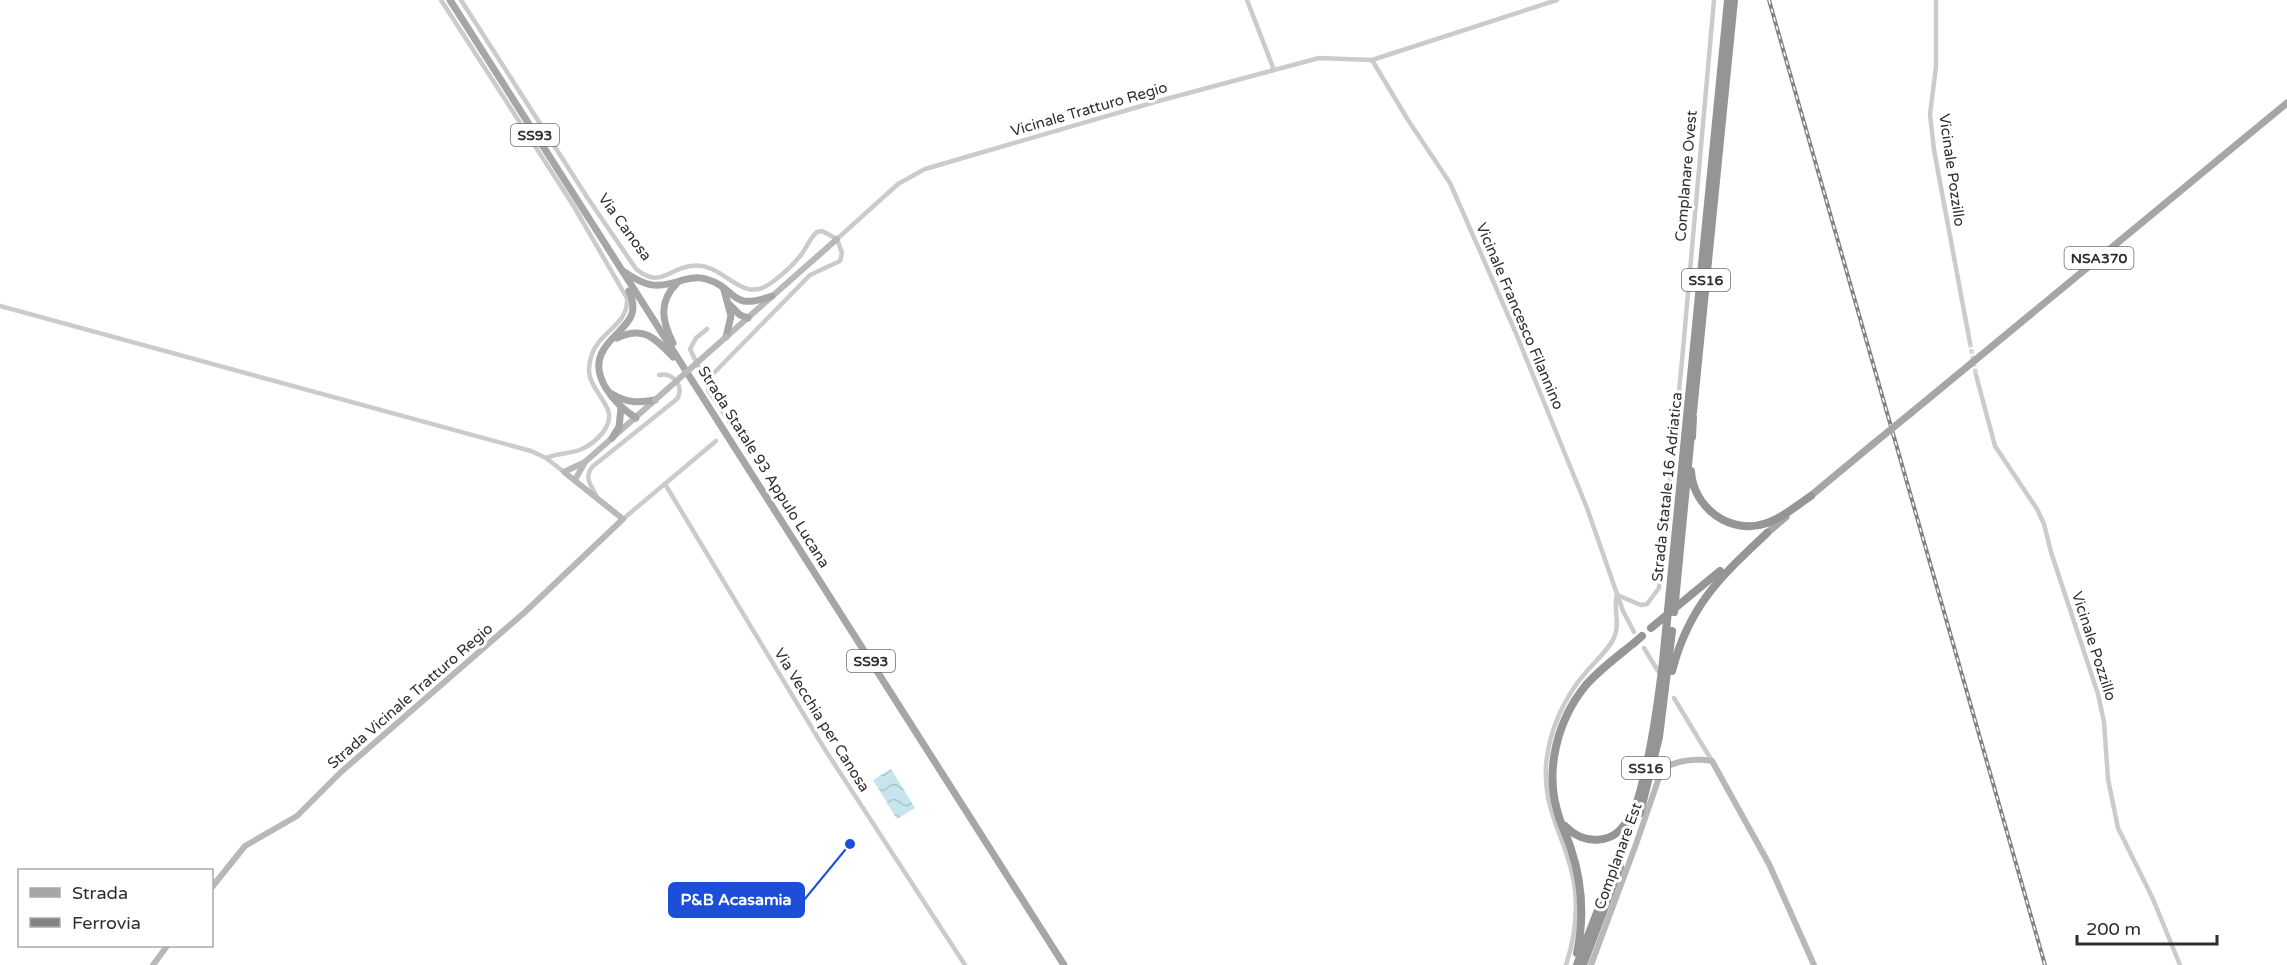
<svg xmlns="http://www.w3.org/2000/svg" width="2287" height="965" font-family="'Varela Round',sans-serif">
<defs>
<pattern id="water-waves" width="16" height="10" patternUnits="userSpaceOnUse" patternTransform="scale(1.5)"><rect width="16" height="10" fill="#c6e5ed"/><path d="M0 5q4-4 8 0t8 0" fill="none" stroke="#aac5cc"/></pattern>
</defs>
<rect width="100%" height="100%" fill="#fff"/>
<polygon fill="url(#water-waves)" points="891,769 915,808 897,819 873,780"/>
<g fill="none" stroke-linecap="round" stroke-linejoin="round">
<polyline stroke="#d5d5d5" stroke-width="4.5" stroke-dasharray="4.5 2" stroke-linecap="butt" points="1970,343 1976,375"/>
<g stroke="#cbcbcb" stroke-width="4.5">
<path d="M441 0 573 205 627 298C629 325 600 331 592 354 582 381 599 389 608 410 614 426 595 443 582 449 571 454 557 453 546 458"/>
<path d="M461 0 587 197 636 269C661 289 667 269 691 266 725 261 740 306 771 283 782 275 793 265 801 255 807 247 810 238 817 232L822 231 837 239"/>
<polyline points="1247,0 1274,70"/>
<polyline points="1936,0 1936,67 1930,114 1934,150 1970,343"/>
<polyline points="1372,60 1408,120 1450,183 1515,331 1587,508 1623,611 1634,632"/>
<polyline points="837,239 898,184 925,169 1155,102 1319,58 1372,60 1557,0"/>
<polyline points="0,306 531,451 546,458 564,472"/>
<polyline points="707,329 696,338 690,349 699,368 709,378"/>
<polyline points="1976,375 1995,446 2037,509 2044,524 2051,552 2098,694 2104,722 2108,779 2118,828 2153,899 2180,965"/>
<polyline points="731,424 708,390 709,378 810,275 840,261 842,253 837,239"/>
<polyline points="665,484 824,748 965,965"/>
<path d="M597 498C593 486 583 480 592 467L677 399C685 386 673 372 659 375"/>
<polyline points="623,519 716,441"/>
<polyline points="1617,595 1641,605 1647,604 1659,588 1682,361 1714,0"/>
<polyline points="1644,648 1658,671"/>
<polyline points="1674,698 1712,761"/>
<path d="M1566 965C1577 931 1580 896 1569 862 1558 825 1544 806 1546 765 1549 731 1564 697 1587 671 1596 660 1611 648 1615 635 1620 623 1613 608 1617 595"/>
</g>
<g stroke="#b8b8b8" stroke-width="6">
<polyline points="726,337 837,239"/>
<polyline points="575,480 585,462"/>
<polyline points="212,887 245,846 297,816 341,772 525,612 623,519 564,472 585,462 655,400"/>
<polyline points="153,965 167,946"/>
<path d="M1591 965 1635 847 1662 769C1678 760 1694 758 1712 761L1769 864 1814 965"/>
</g>
<g stroke="#a6a6a6" stroke-width="7">
<polyline points="450,0 1064,965"/>
<path d="M623 271C646 287 656 289 683 280 690 278 698 276 706 279 738 288 728 312 772 296"/>
<polyline points="724,290 731,316 726,337"/>
<path d="M629 291C643 321 617 328 604 349 587 375 616 405 636 418"/>
<polyline points="729,304 740,315 748,318"/>
<path d="M617 338C644 325 656 339 673 357"/>
<path d="M673 343C662 321 658 302 677 283"/>
<path d="M612 394C627 403 638 403 655 400"/>
<polyline points="1911,413 2287,103"/>
<polyline points="612,438 619,427 621,408"/>
<polyline points="1808,498 1873,444"/>
<polyline points="1767,533 1786,517"/>
</g>
<g stroke="#959595" stroke-width="8">
<polyline points="1693,412 1734,0"/>
<polyline points="1692,437 1693,417"/>
<path d="M1691 471C1693 508 1731 536 1767 523 1783 518 1797 505 1811 496"/>
<polyline points="1692,594 1720,571"/>
<polyline points="1674,612 1691,434"/>
<path d="M1672 671C1689 606 1720 577 1767 533"/>
<polyline points="1640,813 1659,737 1672,631"/>
<path d="M1565 826C1584 846 1616 845 1628 818"/>
<path d="M1577 953C1584 919 1582 882 1571 849 1567 836 1560 823 1557 810 1545 768 1558 719 1586 685 1600 669 1618 656 1634 643"/>
<path d="M1577 965C1598 908 1623 851 1640 792 1652 749 1658 705 1663 661L1728 0"/>
<polyline points="1583,965 1620,867"/>
</g>
<g stroke="#838383" stroke-width="4">
<polyline id="rail" points="1769,0 2045,965"/>
</g>
<use href="#rail" stroke="#fff" stroke-width="1.5" stroke-dasharray="4.5" stroke-linecap="butt"/>
<polyline stroke="#b8b8b8" stroke-width="6" points="655,400 726,337"/>
<polyline stroke="#a6a6a6" stroke-width="7" points="1873,444 1911,413"/>
<g stroke="#959595" stroke-width="8">
<polyline points="1651,628 1692,594"/>
<polyline points="1634,643 1642,636"/>
</g>
</g>
<g text-anchor="middle" dominant-baseline="central" stroke-width="6" stroke-linejoin="round" paint-order="stroke">
<g fill="#fff" stroke="#6d6d6d" stroke-width="1.5">
<rect x="511" y="124" width="48" height="22" rx="4.5"/>
<rect x="2064.5" y="247" width="69" height="22" rx="4.5"/>
<rect x="1682" y="269" width="48" height="22" rx="4.5"/>
<rect x="847" y="650" width="48" height="22" rx="4.5"/>
<rect x="1622" y="757" width="48" height="22" rx="4.5"/>
</g>
<g font-size="14" font-weight="bold" fill="#2e2e2e">
<text x="535" y="135">SS93</text>
<text x="2099" y="258">NSA370</text>
<text x="1706" y="280">SS16</text>
<text x="871" y="661">SS93</text>
<text x="1646" y="768">SS16</text>
</g>
<g font-size="15" fill="#2e2e2e" stroke="#fff">
<text transform="translate(1089 109) rotate(-16)">Vicinale Tratturo Regio</text>
<text transform="translate(1952 170) rotate(82)">Vicinale Pozzillo</text>
<text transform="translate(1686 176) rotate(-85)">Complanare Ovest</text>
<text transform="translate(625 227) rotate(54)">Via Canosa</text>
<text transform="translate(1520 316) rotate(67)">Vicinale Francesco Filannino</text>
<text transform="translate(764 467) rotate(58)">Strada Statale 93 Appulo Lucana</text>
<text transform="translate(1667 487) rotate(-84)">Strada Statale 16 Adriatica</text>
<text transform="translate(2094 646) rotate(72)">Vicinale Pozzillo</text>
<text transform="translate(410 696) rotate(-41)">Strada Vicinale Tratturo Regio</text>
<text transform="translate(822 720) rotate(58)">Via Vecchia per Canosa</text>
<text transform="translate(1618 856) rotate(-70)">Complanare Est</text>
</g>
</g>
<path fill="none" stroke="#1d4ed8" stroke-width="2" d="M850 844L804 900"/>
<circle fill="#1d4ed8" stroke="#fff" stroke-width="2" cx="850" cy="844" r="6"/>
<rect fill="#1d4ed8" stroke="#1d4ed8" stroke-width="2" x="669" y="883" width="135" height="34" rx="6"/>
<g font-size="16" text-anchor="middle" font-weight="bold" fill="#fff">
<text x="736" y="905">P&amp;B Acasamia</text>
</g>
<rect x="18" y="869" width="195" height="78" fill="#ffffff" stroke="#ababab" stroke-width="1.5"/>
<rect x="30" y="888" width="30" height="9" fill="#a6a6a6" stroke="#ababab" stroke-width="1.5"/>
<text x="72" y="899" font-size="18" fill="#2e2e2e">Strada</text>
<rect x="30" y="918" width="30" height="9" fill="#838383" stroke="#ababab" stroke-width="1.5"/>
<text x="72" y="929" font-size="18" fill="#2e2e2e">Ferrovia</text>
<path d="M2077 935v9h140v-9" fill="none" stroke="#2e2e2e" stroke-width="3"/>
<text x="2086" y="935" font-size="18" fill="#2e2e2e" stroke="#ffffff" stroke-width="4.5" paint-order="stroke">200 m</text>
</svg>
